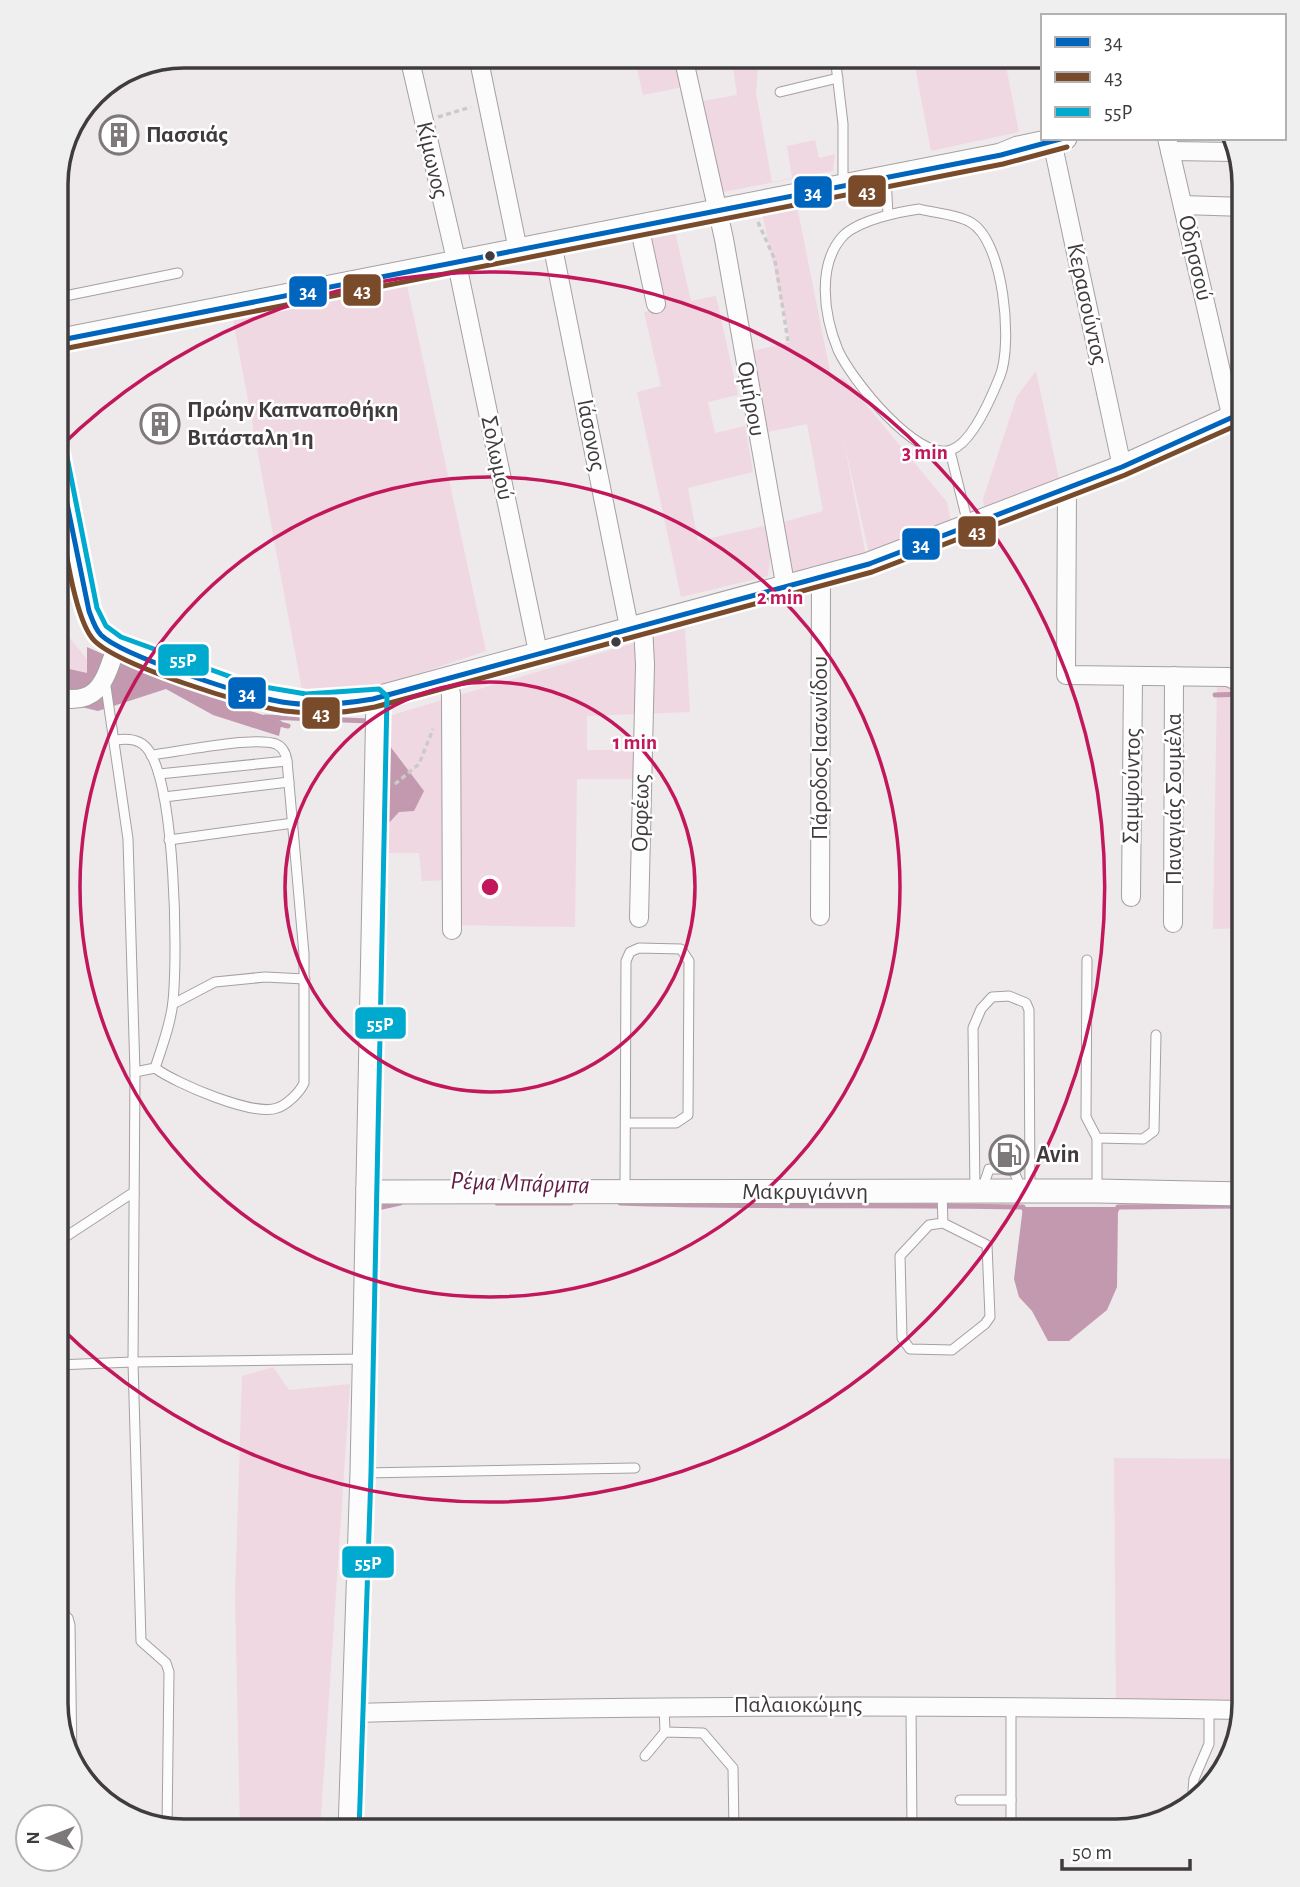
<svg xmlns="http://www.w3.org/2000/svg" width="1300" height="1887" font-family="'Alegreya Sans',sans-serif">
<rect width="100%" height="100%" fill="#eee9eb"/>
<g fill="#f0d8e3">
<polygon points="634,56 677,56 683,87 643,95"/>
<polygon points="693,56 759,56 756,93 772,182 792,178 787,146 815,140 819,158 835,154 833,171 723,192 703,101 737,95 733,66 696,71"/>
<polygon points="913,56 1004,56 1019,132 931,151"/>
<polygon points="795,196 832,381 844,378 947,502 951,522 869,554 843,437 866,556 787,575 780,523 823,511 807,424 763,433 748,352 790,342 760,203"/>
<polygon points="673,223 691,301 716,296 738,395 708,402 715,433 745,426 753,472 688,488 698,541 768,525 772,546 768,576 681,597 637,392 661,386 644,312 659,309 645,229"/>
<polygon points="406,281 486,651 370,690 302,690 233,320"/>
<polygon points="1036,371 1059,479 985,509 983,499 1017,396"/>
<polygon points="685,628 690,712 587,716 587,750 643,750 642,779 577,779 575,927 452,925 453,880 422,881 419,853 384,853 385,717"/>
<polygon points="56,637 69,637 90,663 88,677 56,675"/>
<polygon points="1217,684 1244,684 1244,928 1213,929"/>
<polygon points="273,1367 289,1390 350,1384 320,1831 240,1831 235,1594 242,1376"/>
<polygon points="1114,1458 1244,1459 1244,1703 1116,1704"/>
</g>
<g fill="#c299ae">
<polygon points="87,647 152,676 174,678 235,706 282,721 279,736 213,715 166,689 98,711 56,701 56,666 87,673"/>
<polygon points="380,733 424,791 414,811 399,812 388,824 369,820"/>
<polygon points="1023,1207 1118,1207 1117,1287 1107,1310 1069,1341 1048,1341 1032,1311 1019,1297 1014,1279"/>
</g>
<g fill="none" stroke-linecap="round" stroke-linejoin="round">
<g stroke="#c299ae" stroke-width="5">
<polyline points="1215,695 1244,694"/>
<polyline points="265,717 370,721"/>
<polyline points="275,723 288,726"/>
<polyline points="497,1203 571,1203"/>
<path d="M620 1203C754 1208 889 1204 1023 1207L1026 1213"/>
<polyline points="373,1209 400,1203"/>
<polyline points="1115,1213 1118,1207 1244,1206"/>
</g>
<g stroke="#a5a0a2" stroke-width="11">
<g id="service">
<polyline points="835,56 843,124 843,174 848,185"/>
<polyline points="780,92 838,78"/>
<polyline points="886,178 888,214"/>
<path d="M919 209C934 213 956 214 970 222 1004 240 1013 344 1000 376 992 396 972 443 951 450 917 462 851 379 838 350 824 316 816 264 844 235 860 220 898 212 919 209Z"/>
<polyline points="65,296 178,273"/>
<polyline points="56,299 65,296 56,246"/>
<polyline points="950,451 968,524"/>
<polyline points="105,680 128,839 135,1072 133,1362 363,1359"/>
<path d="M116 740C129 738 141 739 149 751 175 790 178 951 173 1001 171 1023 162 1047 155 1068L135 1072"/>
<path d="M151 755C177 752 254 736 276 744 283 747 286 754 287 761L304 954V1083C300 1092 287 1105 277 1108 254 1117 175 1083 155 1068"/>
<polyline points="159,774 287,761"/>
<polyline points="164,797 289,782"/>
<polyline points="169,840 293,823"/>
<polyline points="1087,960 1086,1117 1097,1138 1143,1139 1154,1131 1156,1035"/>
<polyline points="173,1004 215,982 265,977 305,979"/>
<polyline points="625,1189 626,961 630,952 639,948 681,949 689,961 688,1115 676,1123 626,1123"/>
<polyline points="1097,1189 1097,1138"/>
<polyline points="982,1190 989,1169 1013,1169 1018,1181"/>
<polyline points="975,1192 973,1028 981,1009 992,997 1009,996 1026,1003 1029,1010 1030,1189"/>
<polyline points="942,1193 943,1223 929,1225 900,1256 902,1338 910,1349 952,1350 985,1324 990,1317 987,1245 943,1223"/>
<polyline points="56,1243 134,1192"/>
<polyline points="56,1365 133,1362 141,1641 166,1663 169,1672 167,1828"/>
<polyline points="364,1473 635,1468"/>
<polyline points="56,1607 68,1618 70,1625 72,1762"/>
<polyline points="664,1706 665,1732"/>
<polyline points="911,1706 912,1831"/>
<polyline points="1011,1707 1011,1831"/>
<polyline points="645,1756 665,1732 703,1733 733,1768 734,1831"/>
<polyline points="960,1800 1011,1800"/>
<polyline points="1192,1802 1194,1779 1209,1744 1209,1709"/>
</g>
</g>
<g stroke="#a5a0a2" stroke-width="20">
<g id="minor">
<polyline points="409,56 457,264 538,652"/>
<polyline points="478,56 518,250"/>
<polyline points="683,56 724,239 786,589"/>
<polyline points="1167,138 1232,419"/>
<polyline points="1052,141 1122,467"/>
<polyline points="1170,151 1235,152"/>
<polyline points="1183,205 1244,207"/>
<polyline points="639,225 656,304"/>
<polyline points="552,243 629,627"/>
<polyline points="1067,489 1066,675 1228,677 1244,684"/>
<polyline points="447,677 451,694 452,930"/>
<path d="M56 697C100 707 105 679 117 645"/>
<polyline points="1131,897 1133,676"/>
<polyline points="820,916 821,579"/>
<polyline points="639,918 645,665 643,624"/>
<polyline points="1173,923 1174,676"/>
<path d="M354 1713C650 1705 946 1705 1242 1710"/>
</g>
</g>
<g stroke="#a5a0a2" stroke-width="25">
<g id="tertiary">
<polyline points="56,341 1001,155 1018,148 1065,138"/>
<path d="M56 449 89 611C92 620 95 628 101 635 119 653 253 697 282 702 310 706 345 705 373 699L869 564 1122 467 1244 412"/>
<polyline points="368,1189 371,1192 1097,1191 1244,1194"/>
<polyline points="350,1831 362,1473 378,698"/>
</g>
</g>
<g stroke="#cbcacb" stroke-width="3.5" stroke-dasharray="5 3.5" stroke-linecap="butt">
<polyline points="438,117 471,107"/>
<polyline points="758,222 775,260 788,341"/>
<polyline points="395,784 419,764 433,729"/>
</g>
<use href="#service" stroke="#fcfcfc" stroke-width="9"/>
<use href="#minor" stroke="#fcfcfc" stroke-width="18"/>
<use href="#tertiary" stroke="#fcfcfc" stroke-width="23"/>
<g stroke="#fff" stroke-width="10">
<g id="bus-1">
<polyline points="56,341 1001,155 1064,138"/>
<path d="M56 450 89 611C92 619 95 629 101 635 124 657 247 696 282 702 312 707 344 704 373 699L869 564 1122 467 1244 412"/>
</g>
</g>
<g stroke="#fff" stroke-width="10">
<g id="bus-2">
<polyline points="58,350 1003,164 1067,147"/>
<path d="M56 494C63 529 72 612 92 638 112 664 250 707 285 711 315 715 346 713 375 707L872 572 1125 475 1244 422"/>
</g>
</g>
<g stroke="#fff" stroke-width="10">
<polyline id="bus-3" points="65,447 97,608 106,626 121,637 253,685 306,694 379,689 387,696 371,1473 359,1831"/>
</g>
<use href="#bus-1" stroke="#0065bd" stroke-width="5"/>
<use href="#bus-2" stroke="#7a4b2a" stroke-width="5"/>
<use href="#bus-3" stroke="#00a9ce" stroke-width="5"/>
</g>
<g fill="none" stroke="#c2185b" stroke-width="3.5">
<circle cx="490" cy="887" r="205"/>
<circle cx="490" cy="887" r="410"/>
<path d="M59 448A615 615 0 1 1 59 1326"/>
</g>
<defs>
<g id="building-ring" transform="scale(2.0125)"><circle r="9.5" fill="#fff" stroke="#7d787a" stroke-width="1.5"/><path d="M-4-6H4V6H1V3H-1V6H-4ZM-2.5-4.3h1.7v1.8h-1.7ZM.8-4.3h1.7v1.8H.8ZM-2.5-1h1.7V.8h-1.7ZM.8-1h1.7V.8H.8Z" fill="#7d787a"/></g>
<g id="fuel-ring" transform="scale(2.0125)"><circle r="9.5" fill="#fff" stroke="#7d787a" stroke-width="1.5"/><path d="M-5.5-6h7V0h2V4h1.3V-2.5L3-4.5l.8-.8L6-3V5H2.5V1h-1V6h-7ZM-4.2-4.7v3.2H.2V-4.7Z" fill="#7d787a"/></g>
</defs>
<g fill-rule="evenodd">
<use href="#building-ring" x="119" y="135"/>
<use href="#building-ring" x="160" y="424"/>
<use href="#fuel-ring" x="1009" y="1155"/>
</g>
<g fill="#403b3d" stroke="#fff" stroke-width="2.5">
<circle cx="490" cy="256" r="6"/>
<circle cx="616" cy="642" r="6"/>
</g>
<g text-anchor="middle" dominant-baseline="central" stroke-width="5" stroke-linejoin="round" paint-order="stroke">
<g font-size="24" font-weight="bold" fill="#403b3d" stroke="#fff" text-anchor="start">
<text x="146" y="135">Πασσιάς</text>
<text x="187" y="410">Πρώην Καπναποθήκη<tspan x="187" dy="28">Βιτάσταλη 1η</tspan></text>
<text x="1036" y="1155">Avin</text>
</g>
<g font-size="24" fill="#403b3d" stroke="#fff">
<text transform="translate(432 160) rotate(77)">Κίμωνος</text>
<text transform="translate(1195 258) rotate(77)">Οδησσού</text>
<text transform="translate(1087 304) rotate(78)">Κερασούντος</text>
<text transform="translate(751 399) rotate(80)">Ομήρου</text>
<text transform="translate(591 435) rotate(79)">Ιάσονος</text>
<text transform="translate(497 458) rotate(78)">Σολωμού</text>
<text transform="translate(820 748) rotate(-90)">Πάροδος Ιασωνίδου</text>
<text transform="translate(1132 786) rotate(-89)">Σαμψούντος</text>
<text transform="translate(1174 799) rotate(-90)">Παναγιάς Σουμέλα</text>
<text transform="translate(641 813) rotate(-89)">Ορφέως</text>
<text x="805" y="1192">Μακρυγιάννη</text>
<text x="798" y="1705">Παλαιοκώμης</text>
</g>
<g font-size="26" font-style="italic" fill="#621d46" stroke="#fff">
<text transform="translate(520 1183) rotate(2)">Ρέμα Μπάρμπα</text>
</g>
</g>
<path d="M0 0H1300V1887H0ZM184 68H1116A116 116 0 0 1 1232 184V1703A116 116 0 0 1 1116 1819H184A116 116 0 0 1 68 1703V184A116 116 0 0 1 184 68Z" fill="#f0efef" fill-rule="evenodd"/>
<path fill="none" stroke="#403b3d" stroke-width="3.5" d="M184 68H1116A116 116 0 0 1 1232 184V1703A116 116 0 0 1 1116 1819H184A116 116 0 0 1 68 1703V184A116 116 0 0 1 184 68Z"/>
<circle cx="490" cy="887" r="10" fill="#c2185b" stroke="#fff" stroke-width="3.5"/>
<g font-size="21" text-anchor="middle" font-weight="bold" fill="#c2185b" stroke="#fff" stroke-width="5" stroke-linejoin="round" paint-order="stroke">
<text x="925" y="459">3 min</text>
<text x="780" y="604">2 min</text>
<text x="635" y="749">1 min</text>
</g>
<g stroke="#fff" stroke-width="2.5">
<rect x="847" y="174" width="40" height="34" rx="7" fill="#7a4b2a"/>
<rect x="793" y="175" width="40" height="34" rx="7" fill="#0065bd"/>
<rect x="342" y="273" width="40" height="34" rx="7" fill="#7a4b2a"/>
<rect x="288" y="275" width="40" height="33" rx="7" fill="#0065bd"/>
<rect x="957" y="515" width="40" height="33" rx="7" fill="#7a4b2a"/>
<rect x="901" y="527" width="40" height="34" rx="7" fill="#0065bd"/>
<rect x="157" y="643" width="53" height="34" rx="7" fill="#00a9ce"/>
<rect x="227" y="676" width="40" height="34" rx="7" fill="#0065bd"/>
<rect x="301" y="696" width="40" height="34" rx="7" fill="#7a4b2a"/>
<rect x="354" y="1006" width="53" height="34" rx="7" fill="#00a9ce"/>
<rect x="341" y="1545" width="54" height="34" rx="7" fill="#00a9ce"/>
</g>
<g font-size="19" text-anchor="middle" font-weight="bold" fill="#fff">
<text x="867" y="198">43</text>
<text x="813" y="199">34</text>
<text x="362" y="297">43</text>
<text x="308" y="298">34</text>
<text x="977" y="538">43</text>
<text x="921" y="551">34</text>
<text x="183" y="666">55Ρ</text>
<text x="247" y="700">34</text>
<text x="321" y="720">43</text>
<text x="380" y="1030">55Ρ</text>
<text x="368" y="1569">55Ρ</text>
</g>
<rect x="1041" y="14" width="245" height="126" fill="#ffffff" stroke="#b3b1b1" stroke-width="2"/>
<rect x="1055" y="37" width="35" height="10" fill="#0065bd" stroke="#b3b1b1" stroke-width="2"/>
<text x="1104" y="49" font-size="21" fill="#403b3d">34</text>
<rect x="1055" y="72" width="35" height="10" fill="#7a4b2a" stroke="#b3b1b1" stroke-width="2"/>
<text x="1104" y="84" font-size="21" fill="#403b3d">43</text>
<rect x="1055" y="107" width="35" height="10" fill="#00a9ce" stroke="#b3b1b1" stroke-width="2"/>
<text x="1104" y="119" font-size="21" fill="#403b3d">55Ρ</text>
<g transform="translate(49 1838) rotate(270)"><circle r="33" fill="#ffffff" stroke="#b3b1b1" stroke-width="2"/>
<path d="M0-5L12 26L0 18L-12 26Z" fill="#7d787a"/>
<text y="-10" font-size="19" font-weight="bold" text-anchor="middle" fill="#403b3d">N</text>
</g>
<path d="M1062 1859v10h128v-10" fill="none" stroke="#403b3d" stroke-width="3.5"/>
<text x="1072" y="1859" font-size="21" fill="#403b3d" stroke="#ffffff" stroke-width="5" paint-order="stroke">50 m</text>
</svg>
